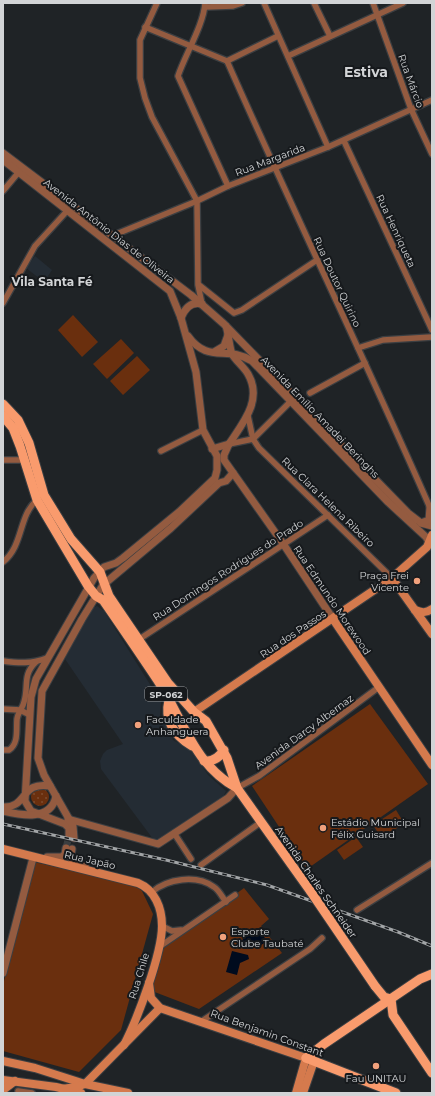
<svg xmlns="http://www.w3.org/2000/svg" width="435" height="1096" font-family="Montserrat,sans-serif">
<defs>
<pattern id="grass-dots" width="8" height="8" patternUnits="userSpaceOnUse"><rect width="8" height="8" fill="#6a2f0e"/><path d="M2 2h.1M6 6h.1" fill="none" stroke="#7e4c30" stroke-width="1.8" stroke-linecap="round"/></pattern>
</defs>
<rect width="100%" height="100%" fill="#1f2326"/>
<g fill="#242c34">
<polygon points="35,256 52,270 44,282 26,268"/>
<polygon points="97,606 104,611 161,702 160,716 169,727 173,740 192,751 208,775 226,791 223,797 156,843 101,769 100,761 103,754 107,750 123,744 65,659 88,613 92,608"/>
</g>
<circle fill="url(#grass-dots)" cx="40" cy="797" r="9"/>
<g fill="#6a2f0e">
<polygon points="73,315 98,342 82,357 58,330"/>
<polygon points="121,339 134,353 107,379 93,364"/>
<polygon points="137,356 150,370 123,395 110,381"/>
<polygon points="370,704 428,784 307,869 252,786"/>
<polygon points="396,810 404,823 382,839 373,825"/>
<polygon points="356,837 363,847 344,860 337,850"/>
<polygon points="34,862 134,884 142,891 153,914 121,1030 79,1072 3,1051 3,985"/>
<polygon points="244,888 269,919 261,926 282,953 199,1009 152,991 161,949"/>
</g>
<g fill="#000b1e">
<polygon points="258,928 267,941 257,948 238,943"/>
<polygon points="232,951 248,955 249,959 240,963 237,975 226,972"/>
</g>
<g fill="none" stroke-linecap="round" stroke-linejoin="round">
<polyline stroke="#3a3e40" stroke-width="7" stroke-dasharray="7 3.5" stroke-linecap="butt" points="66,848 69,836"/>
<g stroke="#3c3f42" stroke-width="8">
<g id="minor">
<polyline points="157,3 140,40 140,78 145,98 152,117 197,201 198,285 202,304"/>
<path d="M205 3C204 24 185 55 178 76L228 186"/>
<polyline points="264,3 328,147"/>
<polyline points="314,3 330,36"/>
<polyline points="373,3 411,109 432,154"/>
<polyline points="205,7 233,6 242,3"/>
<polyline points="145,27 227,61 278,36"/>
<polyline points="288,56 403,3"/>
<path d="M227 61C293 211 365 359 431 510"/>
<polyline points="344,141 432,330"/>
<polyline points="3,191 18,173"/>
<polyline points="114,235 197,201 228,186 328,147 432,100"/>
<polyline points="199,285 234,313 242,310 317,260"/>
<polyline points="3,303 35,246 67,211"/>
<polyline points="358,348 383,340 432,337"/>
<polyline points="310,393 365,363"/>
<polyline points="248,416 253,439 259,448 392,578"/>
<polyline points="229,444 253,439 291,401"/>
<polyline points="161,451 203,430"/>
<polyline points="3,460 24,460"/>
<path d="M3 562C24 545 18 516 37 500"/>
<polyline points="138,640 328,515"/>
<path d="M3 661C18 663 32 664 47 658"/>
<polyline points="3,709 20,710 30,715"/>
<path d="M3 750H9C19 743 16 730 17 719 18 712 23 708 24 702 29 686 22 675 36 662"/>
<polyline points="237,788 259,776 379,687"/>
<polyline points="174,833 191,859"/>
<polyline points="201,865 261,822"/>
<path d="M152 892C167 879 196 874 214 887 219 890 222 897 226 902"/>
<polyline points="357,910 432,863"/>
<polyline points="162,926 172,931 181,930"/>
<polyline points="159,947 235,895"/>
<polyline points="202,1021 310,949 322,938"/>
<polyline points="18,1091 32,1093"/>
</g>
</g>
<g stroke="#3c3f42" stroke-width="9">
<g id="tertiary">
<polyline points="3,153 191,295 224,324 408,513 421,523 432,526"/>
<polyline points="3,160 170,291 181,318 196,372 203,430 217,456 217,470 215,478 179,512 123,558 116,563 104,567 94,578 36,679 31,697 25,801 31,811 65,824 69,828 69,836"/>
<path d="M181 318C185 308 191 301 202 304"/>
<path d="M188 336C208 364 227 345 252 361L388 502 426 537 429 542"/>
<polyline points="214,352 224,346 228,335"/>
<polyline points="229,444 224,455 224,460 284,545 333,619"/>
<path d="M212 449 229 444C243 423 263 400 248 374 244 367 236 361 232 354 229 346 229 335 226 326"/>
<polyline points="421,523 429,520 430,507"/>
<path d="M3 807C28 808 20 781 50 786"/>
<path d="M3 811C20 815 51 822 56 796"/>
<polyline points="68,819 158,844 228,798 237,788"/>
<polyline points="74,838 73,826 44,775 38,758 42,691 82,619 103,585 171,528 219,483 226,481 233,473"/>
<polyline points="72,849 71,855 72,860 85,866"/>
<polyline points="47,857 62,857 65,854 66,848"/>
<polyline points="3,973 33,858"/>
</g>
</g>
<g stroke="#3c3f42" stroke-width="10">
<g id="secondary">
<polyline points="392,578 432,634"/>
<path d="M415 610C422 613 426 613 432 609"/>
<polyline points="333,619 432,765"/>
<polyline points="194,712 392,578 427,547 432,535"/>
<path d="M3 849 138 883C155 890 162 908 162 926 162 954 137 1020 124 1045"/>
<polyline points="149,983 151,998 160,1008 306,1058 296,1093"/>
<polyline points="3,1061 35,1068 85,1084 128,1093"/>
<polyline points="3,1080 56,1087 81,1093"/>
<polyline points="62,1089 76,1087 85,1084 160,1008"/>
<polyline points="3,1090 15,1081"/>
<polyline points="303,1093 314,1061"/>
</g>
</g>
<g stroke="#3c3f42" stroke-width="11">
<g id="primary">
<polyline points="3,404 18,420 29,443 44,495 71,539 100,572 109,596 168,683 194,712 206,721 227,758 237,788 311,892"/>
<path d="M3 416 13 428 20 446 37 500 88 586 96 596 103 600C123 629 143 658 162 687 184 724 197 767 237 788"/>
<path d="M169 700C164 721 174 735 192 746"/>
<path d="M204 761C213 762 219 758 224 750"/>
<polyline points="375,986 384,997 391,999"/>
<polyline points="391,999 393,1015 432,1073"/>
<polyline points="306,1058 324,1044 420,979 432,974"/>
<polyline points="306,1058 396,1093"/>
</g>
</g>
<use href="#minor" stroke="#945b40" stroke-width="5.5"/>
<use href="#tertiary" stroke="#945b40" stroke-width="7"/>
<use href="#secondary" stroke="#d57a4d" stroke-width="8"/>
<use href="#primary" stroke="#f99b6d" stroke-width="9"/>
<g stroke="#a1a4a6" stroke-width="3">
<polyline id="rail" points="3,824 166,860 267,885 398,932 432,946"/>
</g>
<use href="#rail" stroke="#16191c" stroke-width="1.5" stroke-dasharray="4.5" stroke-linecap="butt"/>
<g stroke="#3c3f42" stroke-width="11" stroke-linecap="butt">
<polyline id="primary-bridge" points="311,892 375,986"/>
</g>
<use href="#primary-bridge" stroke="#f99b6d" stroke-width="9"/>
</g>
<g fill="#f1a17c" stroke="#16191c" stroke-width="1.5">
<circle cx="417" cy="581" r="4"/>
<circle cx="138" cy="725" r="4"/>
<circle cx="323" cy="828" r="4"/>
<circle cx="223" cy="937" r="4"/>
<circle cx="376" cy="1066" r="4"/>
</g>
<g text-anchor="middle" dominant-baseline="central" stroke-width="4" stroke-linejoin="round" paint-order="stroke">
<rect fill="#16191c" stroke="#9a9c9e" stroke-width="1" x="145" y="687" width="42" height="14" rx="3"/>
<g font-size="9" font-weight="bold" fill="#d2d4d6">
<text x="166" y="694">SP-062</text>
</g>
<g font-size="10" fill="#d2d4d6" stroke="#16191c">
<text transform="translate(411 81) rotate(70)">Rua Márcio</text>
<text transform="translate(270 160) rotate(-21)">Rua Margarida</text>
<text transform="translate(109 231) rotate(38)">Avenida Antônio Dias de Oliveira</text>
<text transform="translate(396 231) rotate(65)">Rua Henriqueta</text>
<text transform="translate(337 282) rotate(65)">Rua Doutor Quirino</text>
<text transform="translate(320 417) rotate(46)">Avenida Emílio Amadei Beringhs</text>
<text transform="translate(328 502) rotate(44)">Rua Clara Helena Ribeiro</text>
<text transform="translate(228 570) rotate(-33)">Rua Domingos Rodrigues do Prado</text>
<text transform="translate(332 600) rotate(56)">Rua Edmundo Morewood</text>
<text transform="translate(293 634) rotate(-34)">Rua dos Passos</text>
<text transform="translate(304 732) rotate(-36)">Avenida Darcy Albernaz</text>
<text transform="translate(90 860) rotate(13)">Rua Japão</text>
<text transform="translate(316 882) rotate(55)">Avenida Charles Schneider</text>
<text transform="translate(139 976) rotate(-73)">Rua Chile</text>
<text transform="translate(267 1033) rotate(20)">Rua Benjamin Constant</text>
</g>
<g font-size="10" fill="#d2d4d6" stroke="#16191c" text-anchor="start">
<text x="409" y="575" text-anchor="end">Praça Frei<tspan x="409" dy="12">Vicente</tspan></text>
<text x="146" y="719">Faculdade<tspan x="146" dy="12">Anhanguera</tspan></text>
<text x="331" y="822">Estádio Municipal<tspan x="331" dy="12">Félix Guisard</tspan></text>
<text x="231" y="931">Esporte<tspan x="231" dy="12">Clube Taubaté</tspan></text>
<text x="376" y="1078" text-anchor="middle">Fau UNITAU</text>
</g>
<g font-size="12" font-weight="bold" fill="#d2d4d6" stroke="#16191c">
<text x="52" y="281">Vila Santa Fé</text>
</g>
<g font-size="14" font-weight="bold" fill="#d2d4d6" stroke="#16191c">
<text x="366" y="72">Estiva</text>
</g>
</g>
<rect width="435" height="1096" fill="none" stroke="#d2d4d6" stroke-width="8"/>
</svg>
